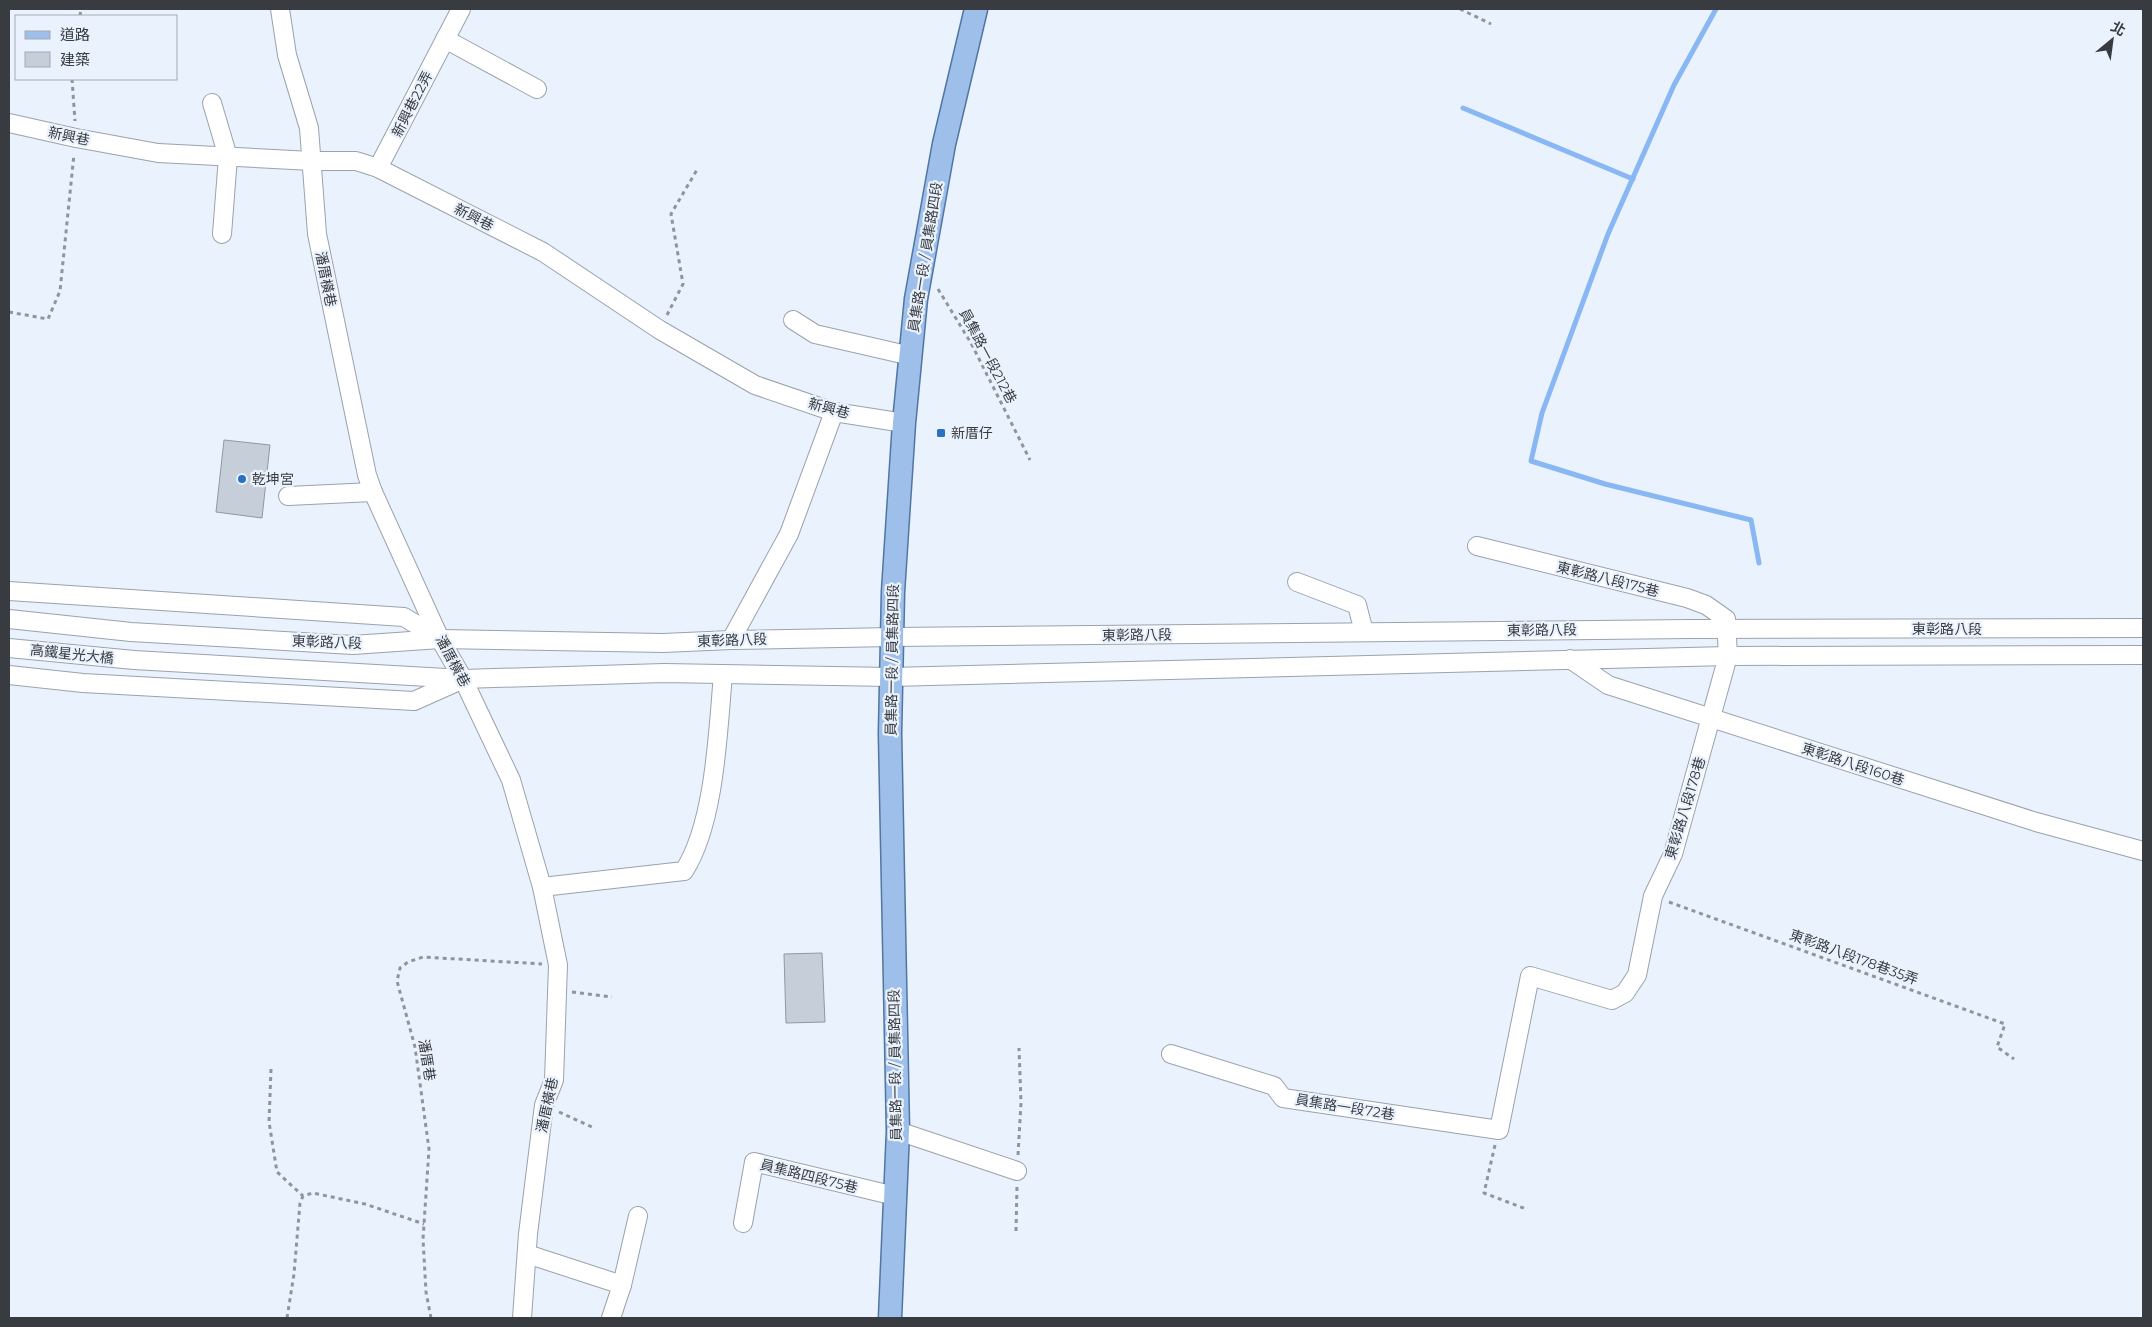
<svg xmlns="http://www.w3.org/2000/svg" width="2152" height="1327" font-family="Montserrat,'Noto Sans TC',sans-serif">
<rect width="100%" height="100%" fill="#eaf2fd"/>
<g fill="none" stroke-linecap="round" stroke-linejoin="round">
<g stroke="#88b7f3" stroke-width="5">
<polyline points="1716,9 1674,85 1608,234 1542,413 1531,461 1605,484 1751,520 1759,563"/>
<polyline points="1463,108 1633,179"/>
</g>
</g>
<g fill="#c6ced9" stroke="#9098a2">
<polygon points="224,440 270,445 262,518 216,512"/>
<polygon points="822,953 825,1022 786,1023 784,954"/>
</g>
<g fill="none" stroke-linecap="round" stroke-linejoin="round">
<g stroke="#9aa2ac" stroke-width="20">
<g id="minor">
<polyline points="280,9 287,55 309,128 317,234 367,475 373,492 440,639 463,679 511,780 542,887 558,965 554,1080 544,1105 528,1234 522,1318"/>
<polyline points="445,39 537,89"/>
<polyline points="212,103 228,157 222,234"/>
<polyline points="9,123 76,138 158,153 312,161 356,161 378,168 543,252 660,330 755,385 834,412 904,423"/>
<polyline points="378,168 461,9"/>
<polyline points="793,320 815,334 911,356"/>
<polyline points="288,496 373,492"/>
<polyline points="1297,582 1357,605 1364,632"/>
<polyline points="9,591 404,617 440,639"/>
<polyline points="9,619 131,632 353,645 440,639 663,643 731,640 892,637 1690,629 2143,628"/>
<polyline points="731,640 789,534 834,412"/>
<polyline points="9,648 134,660 463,679 664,673 891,677 1728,656 2143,655"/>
<polyline points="1570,659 1608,685 2036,822 2143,851"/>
<polyline points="9,675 83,683 414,701 461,680"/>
<path d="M542 887 684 871C715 823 718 731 723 674"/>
<polyline points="1171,1054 1274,1086 1283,1098 1499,1130 1530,976 1612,1000 1625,993 1637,975 1653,896 1673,854 1728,656 1726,619 1706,605 1687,598 1477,546"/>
<polyline points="898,1131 1017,1171"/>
<polyline points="743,1223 754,1162 895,1196"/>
<polyline points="527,1254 622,1285"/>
<polyline points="611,1318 622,1285 638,1216"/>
</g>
</g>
<g stroke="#5076a4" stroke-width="25">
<polyline id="major" points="890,1318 898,1131 890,733 893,592 904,423 916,299 944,144 976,9"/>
</g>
<g stroke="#8f959c" stroke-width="3" stroke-dasharray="4 4" stroke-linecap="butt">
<polyline points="1460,9 1491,24"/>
<polyline points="80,16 81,9"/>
<polyline points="72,79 75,121"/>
<polyline points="938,289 971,343 1030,460"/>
<polyline points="9,312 48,319 60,291 74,154"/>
<polyline points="667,315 683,284 671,214 698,168"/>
<polyline points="1669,902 2005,1024 1997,1047 2014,1059"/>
<polyline points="572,992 612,997"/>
<polyline points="271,1069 269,1122 277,1172 303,1196"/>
<polyline points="559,1112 592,1127"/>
<polyline points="1495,1145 1484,1193 1526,1209"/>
<polyline points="1018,1155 1021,1103 1019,1048"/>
<polyline points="1016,1231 1017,1186"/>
<polyline points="287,1318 294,1274 300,1203 303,1196 313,1193 365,1204 424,1224"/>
<polyline points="431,1318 426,1292 423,1239 429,1149 415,1047 397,981 400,968 408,962 423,957 542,964"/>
</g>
<use href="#minor" stroke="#fff" stroke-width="18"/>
<use href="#major" stroke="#9ebfe9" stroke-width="22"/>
</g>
<g fill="#2b71c2" stroke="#eaf2fd" stroke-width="2">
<rect x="936" y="428" width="10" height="10" rx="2.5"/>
<circle cx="242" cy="479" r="5"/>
</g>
<g text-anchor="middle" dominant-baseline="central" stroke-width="4.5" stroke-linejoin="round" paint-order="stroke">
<g font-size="14" fill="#383b3f" stroke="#eaf2fd">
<text transform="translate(412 104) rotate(-63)">新興巷22弄</text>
<text transform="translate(69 136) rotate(12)">新興巷</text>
<text transform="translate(474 217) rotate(27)">新興巷</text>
<text transform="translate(925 257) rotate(-81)">員集路一段 / 員集路四段</text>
<text transform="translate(326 279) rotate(79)">潘厝橫巷</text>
<text transform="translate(988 356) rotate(62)">員集路一段212巷</text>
<text transform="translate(829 408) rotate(15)">新興巷</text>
<text transform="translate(1608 579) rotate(14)">東彰路八段175巷</text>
<text x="1947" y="629">東彰路八段</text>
<text transform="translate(1542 630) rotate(-1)">東彰路八段</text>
<text transform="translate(1137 635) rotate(-1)">東彰路八段</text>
<text transform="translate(732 640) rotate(-2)">東彰路八段</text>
<text transform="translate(327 642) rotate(2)">東彰路八段</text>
<text transform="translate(72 654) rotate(6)">高鐵星光大橋</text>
<text transform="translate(892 660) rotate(-89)">員集路一段 / 員集路四段</text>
<text transform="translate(453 661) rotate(62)">潘厝橫巷</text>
<text transform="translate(1853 764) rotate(18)">東彰路八段160巷</text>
<text transform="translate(1685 808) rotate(-73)">東彰路八段178巷</text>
<text transform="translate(1854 957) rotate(20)">東彰路八段178巷35弄</text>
<text transform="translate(427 1060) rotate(81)">潘厝巷</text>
<text transform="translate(895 1065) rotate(-91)">員集路一段 / 員集路四段</text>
<text transform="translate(547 1105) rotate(-78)">潘厝橫巷</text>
<text transform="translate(1345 1107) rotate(9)">員集路一段72巷</text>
<text transform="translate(809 1176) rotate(14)">員集路四段75巷</text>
</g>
<g font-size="14" fill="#383b3f" stroke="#eaf2fd" text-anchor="start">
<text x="951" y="433">新厝仔</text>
<text x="252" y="479">乾坤宮</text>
</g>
</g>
<rect width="2152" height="1327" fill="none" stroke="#383b3f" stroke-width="20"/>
<rect x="15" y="15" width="162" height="65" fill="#eaf2fd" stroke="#a3a9b1"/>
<rect x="25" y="31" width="25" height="8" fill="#9ebfe9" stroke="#a3a9b1"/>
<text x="60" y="40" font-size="15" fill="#383b3f">道路</text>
<rect x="25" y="52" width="25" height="15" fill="#c6ced9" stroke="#a3a9b1"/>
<text x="60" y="65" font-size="15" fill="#383b3f">建築</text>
<g transform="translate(2112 40) rotate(29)" stroke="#eaf2fd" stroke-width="4" paint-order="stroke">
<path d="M0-4L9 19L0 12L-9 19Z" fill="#383b3f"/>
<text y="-8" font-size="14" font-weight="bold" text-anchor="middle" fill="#383b3f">北</text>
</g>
</svg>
